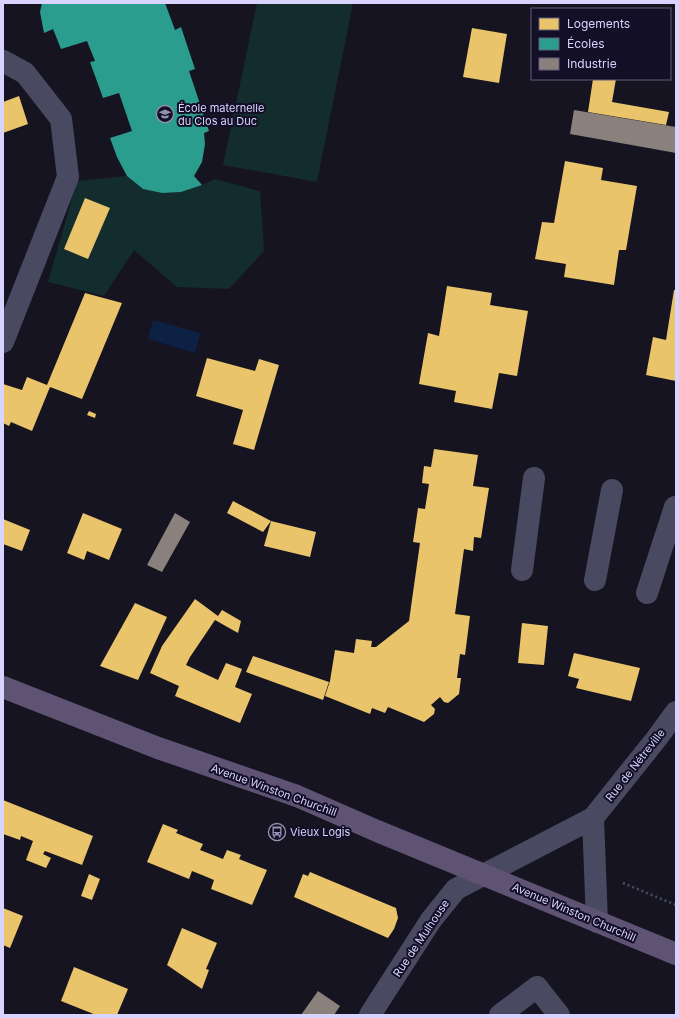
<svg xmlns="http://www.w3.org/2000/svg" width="679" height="1018" font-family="Inter,sans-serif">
<rect width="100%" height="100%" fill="#161421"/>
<g fill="#132c2d">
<polygon points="257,3 353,3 317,182 223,165"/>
<polygon points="127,176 143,189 162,193 181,192 202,185 215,179 260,191 264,251 229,289 177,287 134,250 104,296 48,282 77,181"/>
</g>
<polygon fill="#0d2144" points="153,320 200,333 195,353 148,339"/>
<g fill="#e9c46a">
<polygon points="472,28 507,34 499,83 463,77"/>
<polygon points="593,79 616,79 612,102 669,112 666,125 588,112"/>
<polygon points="19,96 28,124 3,133 3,102"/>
<polygon points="565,161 603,168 601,180 637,186 626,250 619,250 614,285 564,277 566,264 535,259 542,222 554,223"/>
<polygon points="85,198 110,208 88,259 64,249"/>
<polygon points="447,286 492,293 490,305 528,311 517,376 499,373 492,409 454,402 456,391 419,384 428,333 439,336"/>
<polygon points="674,290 676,290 676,381 646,375 653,337 666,340"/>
<polygon points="85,293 122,303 82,399 50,387 32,431 11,422 9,426 3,423 3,384 22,390 27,377 47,385"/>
<polygon points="207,358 255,371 259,359 279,365 254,450 233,444 243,410 196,396"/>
<polygon points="89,411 96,414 95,418 87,415"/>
<polygon points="434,449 478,455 473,486 489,488 481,538 474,537 473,551 464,549 455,614 470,616 465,655 460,654 457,678 461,678 459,694 448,703 444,702 440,697 431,705 435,709 434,714 424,722 388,707 385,713 372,708 370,714 325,696 330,681 335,650 354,653 356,639 372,641 371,647 376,647 409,621 420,543 413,542 418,508 425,509 429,484 422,483 424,466 431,467"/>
<polygon points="233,501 271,521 263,532 227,513"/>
<polygon points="83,513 122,529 109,560 87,551 84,560 67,553"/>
<polygon points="3,519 30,530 22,551 3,544"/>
<polygon points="271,521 316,532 310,557 264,546"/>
<polygon points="195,599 218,616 222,610 241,621 238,633 215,620 190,657 186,665 218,680 226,663 242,669 235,687 252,694 240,723 175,696 179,686 150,673 162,646"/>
<polygon points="135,603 167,617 138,680 100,666"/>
<polygon points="522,623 548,626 544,665 518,663"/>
<polygon points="574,653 640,668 631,701 576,688 579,679 568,676"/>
<polygon points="253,656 329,682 323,700 246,672"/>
<polygon points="3,800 93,836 82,865 45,851 43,854 51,858 46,868 26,860 33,841 21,836 20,840 3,834"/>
<polygon points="163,824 178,830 176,833 203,844 200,850 223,859 227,850 241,855 239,859 267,870 252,905 211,889 214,880 202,875 192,871 189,879 147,862"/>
<polygon points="310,872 396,908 398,918 394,929 388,938 294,897 303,874 308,876"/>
<polygon points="89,874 100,879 92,900 81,896"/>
<polygon points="3,908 23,916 10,948 3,945"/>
<polygon points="182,928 217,943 206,969 209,970 202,989 167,965"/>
<polygon points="74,967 128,989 117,1015 96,1015 61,1001"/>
</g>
<polygon fill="#2a9d8f" points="42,3 165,3 175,30 181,27 195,69 189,71 209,131 204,133 205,144 202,162 194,176 202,185 181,192 162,193 143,189 127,176 117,157 110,138 132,131 119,93 103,98 90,62 95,61 87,41 61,49 53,29 44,33 40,12"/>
<g fill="#8a817c">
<polygon points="574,110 676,127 676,153 570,134"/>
<polygon points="175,513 190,522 162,572 147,565"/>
<polygon points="318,991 340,1006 334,1015 301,1015"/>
</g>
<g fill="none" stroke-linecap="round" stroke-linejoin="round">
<polyline stroke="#44505f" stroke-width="2.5" stroke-dasharray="2 3" stroke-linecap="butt" points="623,883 676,905"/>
<g stroke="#4a4962" stroke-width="22">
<polyline points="3,61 25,73 61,119 68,177 3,342"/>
<polyline points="522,570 534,478"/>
<polyline points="595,580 612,490"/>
<polyline points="647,593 675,507"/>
<polyline points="593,818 597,922"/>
<polyline points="370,1015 431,920 456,889 593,818 657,738 676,712"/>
<polyline points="500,1015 537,987 559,1015"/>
</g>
<polyline stroke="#5e5373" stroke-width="22" points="3,687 158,748 297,796 377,831 676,954"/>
</g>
<defs>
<g id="school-ring" transform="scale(0.9)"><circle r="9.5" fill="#130f26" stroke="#9591b1" stroke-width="1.5"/><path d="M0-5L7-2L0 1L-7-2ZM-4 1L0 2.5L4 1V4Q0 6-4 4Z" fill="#9591b1"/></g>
<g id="bus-ring" transform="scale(0.9)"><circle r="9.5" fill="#130f26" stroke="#9591b1" stroke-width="1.5"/><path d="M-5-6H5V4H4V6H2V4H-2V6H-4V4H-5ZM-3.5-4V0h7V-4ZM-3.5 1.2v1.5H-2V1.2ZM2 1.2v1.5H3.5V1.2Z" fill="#9591b1"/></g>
</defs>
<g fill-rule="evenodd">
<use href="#school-ring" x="165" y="114"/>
<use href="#bus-ring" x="277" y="832"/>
</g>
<g text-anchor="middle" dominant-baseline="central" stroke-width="4" stroke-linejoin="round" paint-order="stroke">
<g font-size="11" fill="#d9d4ff" stroke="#130f26" text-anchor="start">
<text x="178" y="108">École maternelle<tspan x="178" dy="13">du Clos au Duc</tspan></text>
<text x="290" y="832">Vieux Logis</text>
</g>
<g font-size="11" fill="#d9d4ff" stroke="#130f26">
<text transform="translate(635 765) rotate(-52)">Rue de Nétreville</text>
<text transform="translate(274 790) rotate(20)">Avenue Winston Churchill</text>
<text transform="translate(574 912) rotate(23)">Avenue Winston Churchill</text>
<text transform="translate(421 938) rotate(-56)">Rue de Mulhouse</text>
</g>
</g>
<rect width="679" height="1018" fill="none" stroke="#d9d4ff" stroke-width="8"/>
<rect x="531" y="8" width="140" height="72" fill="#130f26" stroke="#625e7d"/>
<rect x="539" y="18" width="20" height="12" fill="#e9c46a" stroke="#625e7d"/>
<text x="567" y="28" font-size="12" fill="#d9d4ff">Logements</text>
<rect x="539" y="38" width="20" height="12" fill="#2a9d8f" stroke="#625e7d"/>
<text x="567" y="48" font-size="12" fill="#d9d4ff">Écoles</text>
<rect x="539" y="58" width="20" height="12" fill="#8a817c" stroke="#625e7d"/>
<text x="567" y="68" font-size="12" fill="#d9d4ff">Industrie</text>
</svg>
